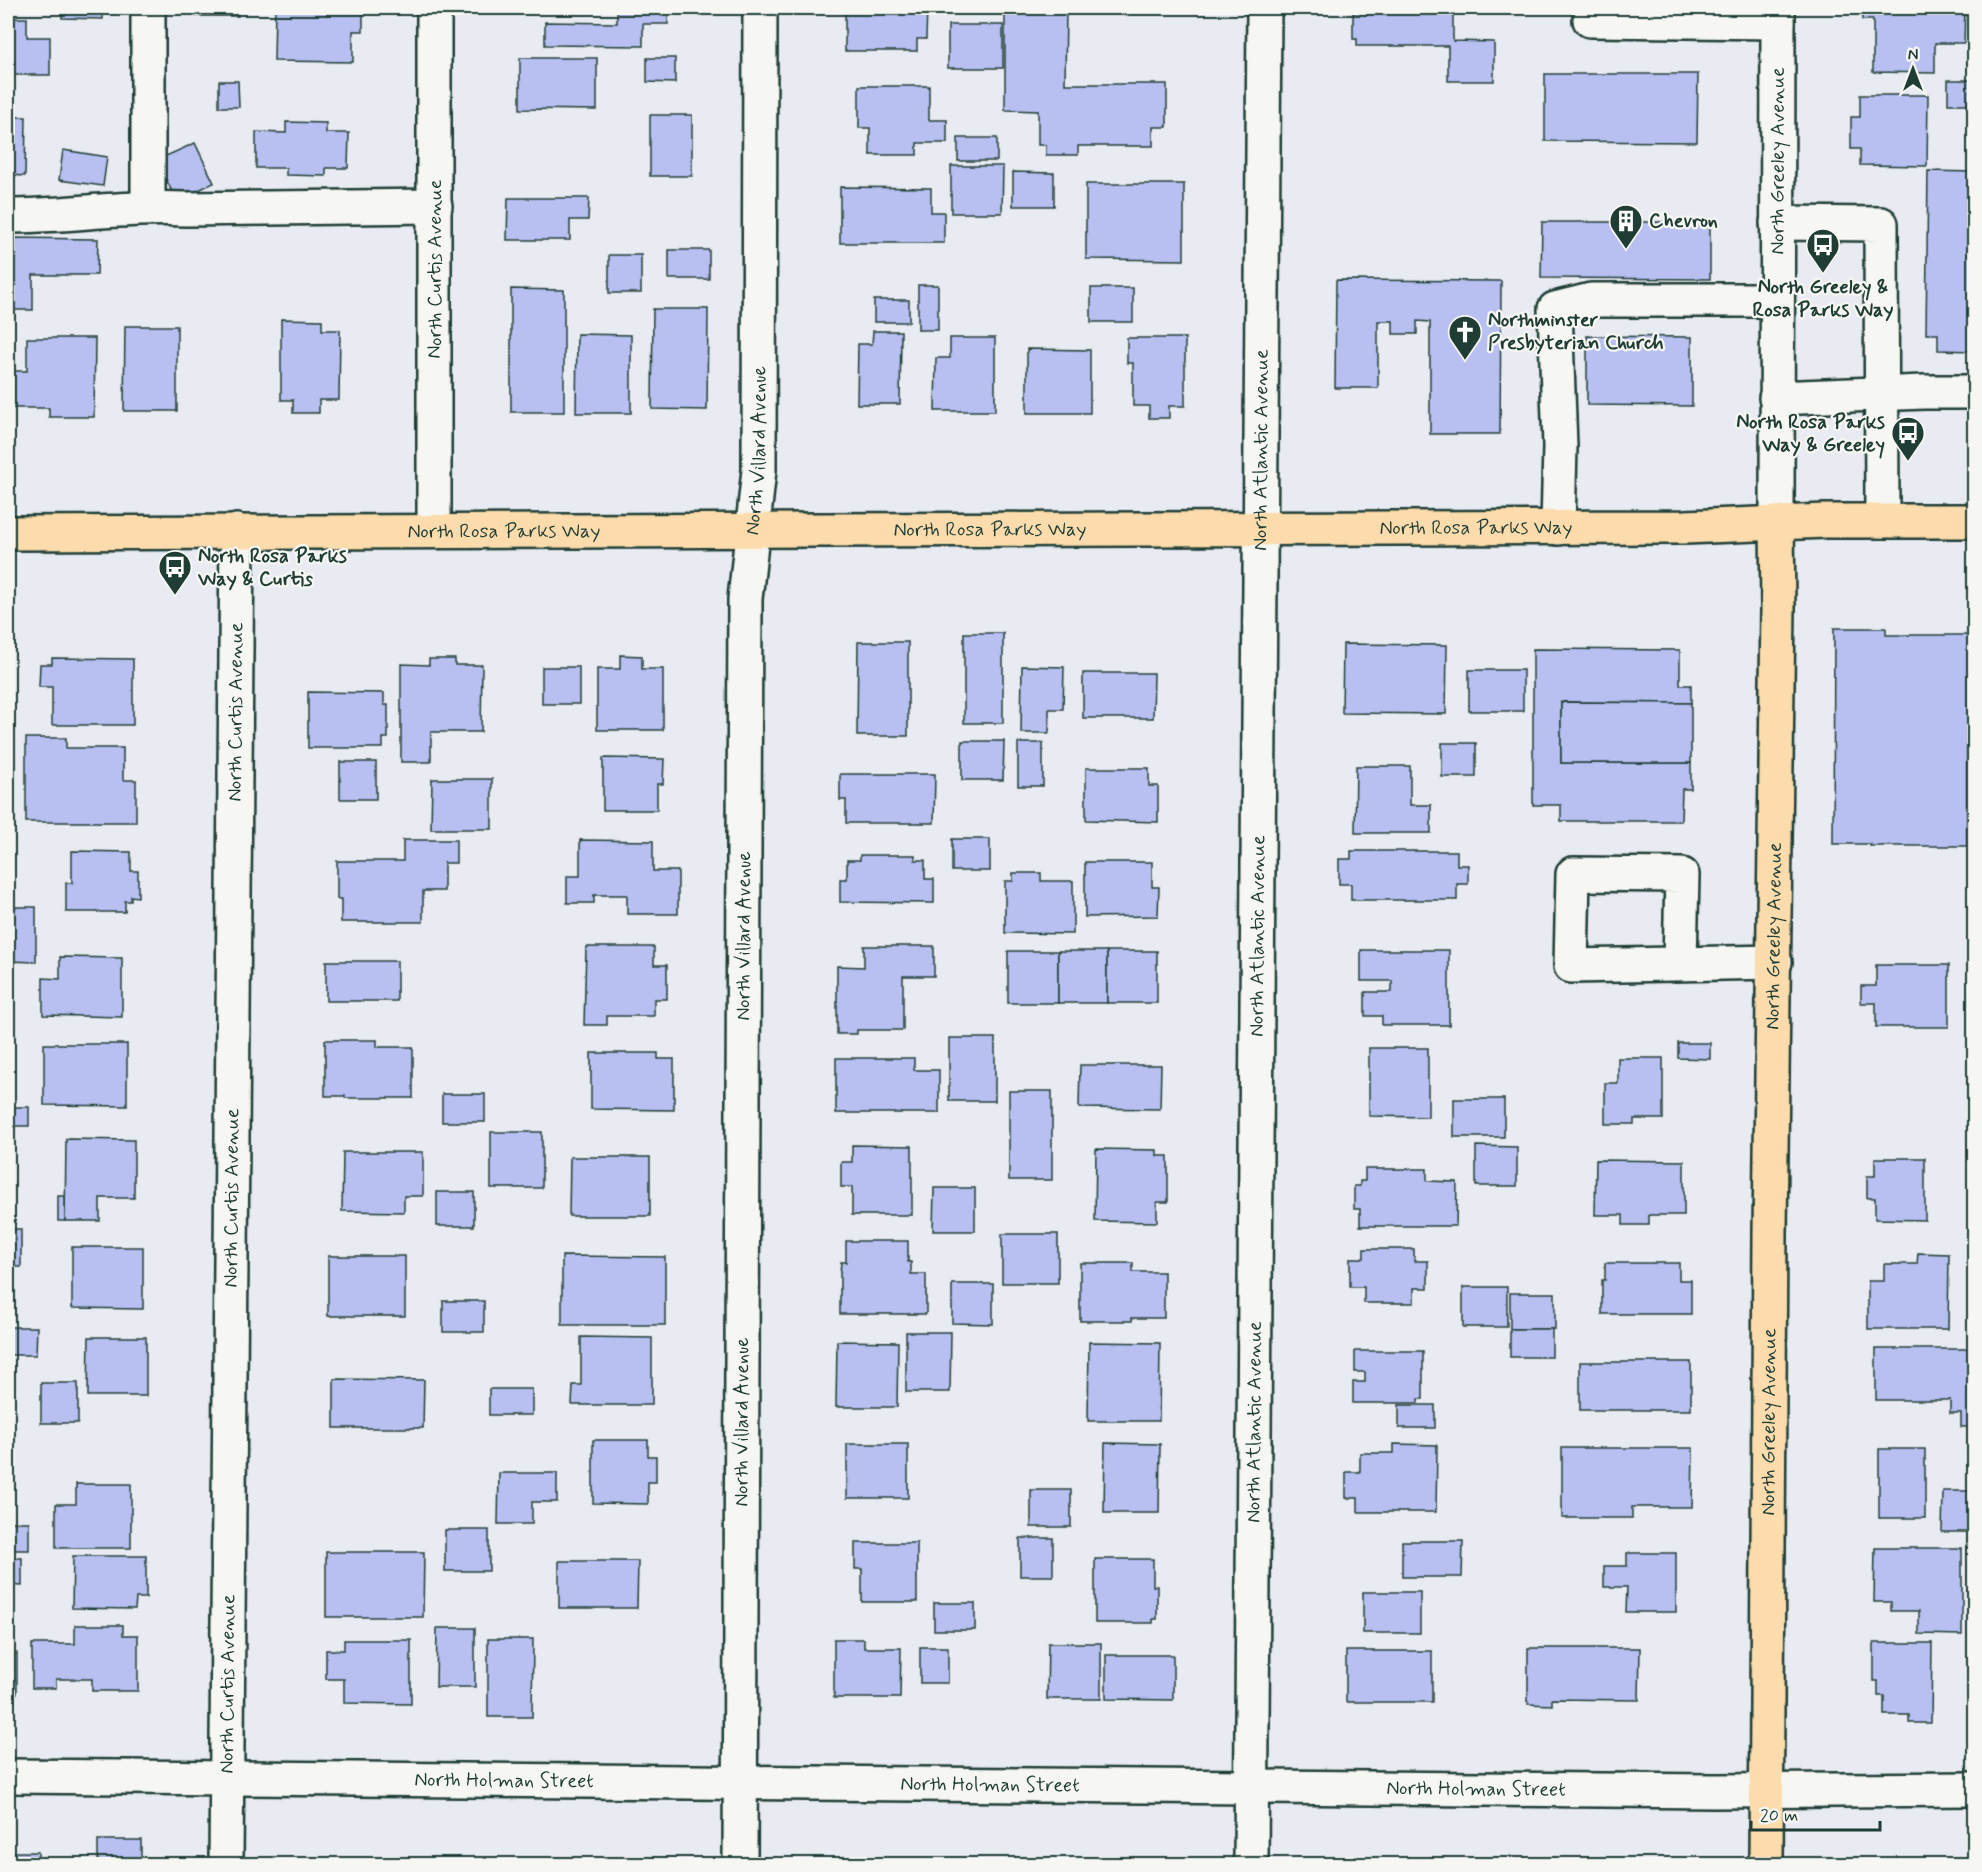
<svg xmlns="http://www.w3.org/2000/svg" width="1982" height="1872" font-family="Mynerve,sans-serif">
<rect width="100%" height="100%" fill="#e9ebf2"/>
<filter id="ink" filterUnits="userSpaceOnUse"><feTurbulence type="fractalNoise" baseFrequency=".0167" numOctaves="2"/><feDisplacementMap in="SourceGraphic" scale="12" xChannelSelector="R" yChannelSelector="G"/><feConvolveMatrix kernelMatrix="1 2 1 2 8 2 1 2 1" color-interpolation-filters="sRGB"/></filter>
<g filter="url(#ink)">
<g fill="#b7c0f1" stroke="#1f3d34" stroke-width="1.5">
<polygon points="62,8 103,8 103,19 62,18"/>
<rect x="197" y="8" width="41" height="8"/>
<polygon points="275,8 363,8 363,31 353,31 353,62 274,61"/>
<polygon points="617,8 668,8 668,24 643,24 643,46 545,45 545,22 617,23"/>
<polygon points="845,8 927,8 926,39 917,39 917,51 845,51"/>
<polygon points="1005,8 1066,8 1065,84 1167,84 1167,127 1153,127 1153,146 1078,146 1078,155 1046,155 1046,145 1038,145 1038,111 1005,110"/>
<polygon points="1361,8 1440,8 1440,12 1453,12 1453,41 1494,42 1494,81 1448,81 1448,46 1357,46 1357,39 1353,39 1353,13 1361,12"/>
<polygon points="1862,8 1965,8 1964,43 1935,43 1935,73 1873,72 1873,20 1862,20"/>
<polygon points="8,18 27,18 27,37 50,37 50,75 8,75"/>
<rect x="948" y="25" width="55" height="43"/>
<polygon points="520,58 597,58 597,110 520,109"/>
<polygon points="647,58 675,58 675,83 647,82"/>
<polygon points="1545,74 1698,74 1697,142 1545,141"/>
<rect x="1948" y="80" width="26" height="24"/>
<polygon points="219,81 238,81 239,107 219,107"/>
<polygon points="859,86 929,86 929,120 947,120 947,143 917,143 917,155 870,155 870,128 859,128"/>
<polygon points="1860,95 1928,95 1927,166 1860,165 1860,149 1851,149 1851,117 1860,117"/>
<rect x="650" y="115" width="42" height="61"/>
<polygon points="8,117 26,117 25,176 8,175"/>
<polygon points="286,122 326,123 326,133 349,133 348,168 326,168 326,176 286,175 286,168 256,168 256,132 286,133"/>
<rect x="958" y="138" width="39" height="23"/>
<polygon points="195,143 214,183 176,200 157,160"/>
<polygon points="63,150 107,157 103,186 59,180"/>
<polygon points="951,166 1003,166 1002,213 951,213"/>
<polygon points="1928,171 1974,172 1974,351 1938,350 1938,334 1926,334"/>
<polygon points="1013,172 1054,173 1054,206 1013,206"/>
<polygon points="1086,184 1184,184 1184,260 1086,259"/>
<polygon points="840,187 931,188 931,212 944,212 944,243 840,243"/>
<polygon points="508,198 589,198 588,220 570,220 570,240 507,240"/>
<polygon points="1542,222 1710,222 1710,279 1541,278"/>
<polygon points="8,238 98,239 97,275 33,275 33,310 8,310"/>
<rect x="669" y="250" width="40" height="29"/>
<rect x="609" y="255" width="32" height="38"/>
<polygon points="1336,280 1501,281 1500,434 1430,434 1430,322 1417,321 1417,334 1393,334 1393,321 1378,321 1378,388 1335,388"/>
<rect x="918" y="285" width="20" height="45"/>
<rect x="1091" y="288" width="42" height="34"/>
<polygon points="511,289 564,290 564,412 511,412"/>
<rect x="874" y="300" width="35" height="22"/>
<polygon points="653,309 708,309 707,410 652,409"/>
<polygon points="281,319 322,320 322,330 340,330 339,400 319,400 319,413 293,413 293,400 281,400"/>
<polygon points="125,326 177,326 177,411 124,411"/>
<polygon points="873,331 901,331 900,404 857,404 858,344 872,344"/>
<polygon points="577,334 631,335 631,413 576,413"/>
<polygon points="1587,336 1692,337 1692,406 1587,405"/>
<polygon points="27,338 95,338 94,417 49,417 49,408 9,408 9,371 27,371"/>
<polygon points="950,338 995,338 995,411 935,411 936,358 950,358"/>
<polygon points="1127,338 1185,338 1185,406 1169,406 1169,418 1149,418 1149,406 1133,406 1133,363 1127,363"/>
<polygon points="1027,349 1090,350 1090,413 1027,413"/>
<polygon points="1834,628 1886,628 1886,635 1974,635 1974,746 1967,746 1967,846 1870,846 1870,844 1833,844"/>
<rect x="964" y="633" width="39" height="90"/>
<polygon points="858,642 908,642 908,736 857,736"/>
<polygon points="1343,644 1447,645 1446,714 1342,713"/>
<polygon points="1533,649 1680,650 1680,685 1691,685 1691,703 1561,702 1561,763 1691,763 1691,789 1682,789 1681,821 1561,821 1561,805 1533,805"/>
<polygon points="620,655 642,656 642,669 663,669 663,730 597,730 597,669 620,669"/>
<polygon points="52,658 133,659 133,725 52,725 52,687 39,687 40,664 52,664"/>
<polygon points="429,659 455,659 455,665 482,665 481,732 431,732 431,762 401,762 401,664 429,665"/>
<polygon points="1022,666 1064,667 1063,709 1049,709 1049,733 1021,733"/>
<rect x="542" y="667" width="37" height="37"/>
<rect x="1469" y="670" width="54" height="41"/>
<polygon points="1083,673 1154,673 1153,718 1083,718"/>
<polygon points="308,692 384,693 384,705 388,705 388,738 383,738 383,748 308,748"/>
<polygon points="1561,702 1691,703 1691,763 1561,763"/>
<polygon points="26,738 66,738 66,748 123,748 123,780 136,780 136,822 26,822"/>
<polygon points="962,741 1004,741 1003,780 962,780"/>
<rect x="1018" y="743" width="25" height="43"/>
<rect x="1442" y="743" width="34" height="34"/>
<polygon points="603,758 664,759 663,784 657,784 657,810 603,810"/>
<rect x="340" y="762" width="36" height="37"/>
<polygon points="1356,766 1410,766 1410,805 1431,805 1431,833 1355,833"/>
<polygon points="1086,768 1149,768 1149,786 1158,786 1158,822 1086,820"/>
<polygon points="840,774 935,774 934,823 846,823 846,800 840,800"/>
<polygon points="432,779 492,779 492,829 431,829"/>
<rect x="952" y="839" width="38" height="32"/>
<polygon points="403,840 456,840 456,863 444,863 444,891 423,891 423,922 341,922 341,899 337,899 337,861 403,861"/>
<polygon points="580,840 653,841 653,871 678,871 678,914 627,914 627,895 594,895 594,903 567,903 567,876 580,876"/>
<polygon points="72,851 131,852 131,871 138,871 138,897 131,896 131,901 125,901 125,912 66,912 66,883 72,883"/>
<polygon points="1351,851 1457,851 1457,865 1468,865 1468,884 1457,884 1457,900 1351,900 1351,884 1339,884 1339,859 1351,859"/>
<polygon points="860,855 915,855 915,860 925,860 925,879 934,879 934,903 840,902 840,879 847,879 847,860 860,860"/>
<polygon points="1085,862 1152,862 1152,887 1159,887 1158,916 1085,917"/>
<polygon points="1013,873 1041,873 1041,881 1073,881 1073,934 1005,933 1005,881 1013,881"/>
<polygon points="8,907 36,907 36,962 8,961"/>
<polygon points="864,946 934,946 934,976 903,976 903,1030 857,1030 857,1034 837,1034 837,966 864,967"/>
<polygon points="586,947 654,947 654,965 667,965 667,999 654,999 654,1016 607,1016 607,1025 584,1025"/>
<polygon points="1361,950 1449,950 1449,1025 1382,1025 1382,1016 1365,1016 1365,992 1392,992 1392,981 1361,981"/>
<rect x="1008" y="951" width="50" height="52"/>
<rect x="1058" y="951" width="49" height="52"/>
<rect x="1107" y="951" width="50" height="52"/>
<polygon points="60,957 122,958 122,1017 43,1015 43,978 60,979"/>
<rect x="326" y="961" width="71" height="40"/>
<polygon points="1876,965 1949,965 1949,1027 1876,1027 1876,1003 1861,1003 1861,986 1876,986"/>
<rect x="949" y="1038" width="46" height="63"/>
<polygon points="325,1040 377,1040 377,1047 413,1047 413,1098 345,1098 345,1096 325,1096"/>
<polygon points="1678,1043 1710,1043 1710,1059 1678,1058"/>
<polygon points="44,1044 127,1044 127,1106 44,1105"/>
<polygon points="1369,1048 1428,1048 1428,1117 1369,1116"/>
<polygon points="591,1053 658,1053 658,1059 674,1059 674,1110 591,1109"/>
<polygon points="836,1058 914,1058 914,1070 939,1070 939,1113 836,1113"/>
<polygon points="1618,1058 1663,1058 1663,1119 1634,1119 1634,1124 1605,1124 1605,1083 1618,1083"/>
<polygon points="1080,1065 1161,1065 1160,1109 1079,1108"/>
<rect x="1009" y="1091" width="43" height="89"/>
<rect x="442" y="1094" width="43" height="28"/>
<rect x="1454" y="1099" width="50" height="38"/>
<rect x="8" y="1107" width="21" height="19"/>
<rect x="491" y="1132" width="51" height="56"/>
<polygon points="66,1139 134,1140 134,1198 100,1198 100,1221 65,1221"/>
<polygon points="852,1145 912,1146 912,1215 852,1215 852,1187 841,1187 841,1162 852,1162"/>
<polygon points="1476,1146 1517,1147 1517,1186 1476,1186"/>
<polygon points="1096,1149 1157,1150 1157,1156 1168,1156 1168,1202 1157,1202 1157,1222 1095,1221"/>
<polygon points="343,1152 423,1152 423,1196 404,1196 404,1212 342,1211"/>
<polygon points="570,1157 650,1157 650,1216 569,1216"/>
<polygon points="1875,1158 1925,1158 1925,1220 1875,1219 1875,1198 1867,1198 1867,1176 1875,1176"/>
<polygon points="1596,1160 1684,1161 1684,1215 1649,1215 1649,1225 1623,1225 1623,1215 1595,1215"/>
<polygon points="1365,1169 1427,1169 1427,1181 1457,1182 1456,1226 1360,1226 1360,1209 1354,1209 1354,1186 1360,1186 1360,1181 1365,1181"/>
<polygon points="934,1188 975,1188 975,1231 933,1231"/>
<rect x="437" y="1192" width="37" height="34"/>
<rect x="58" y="1196" width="7" height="25"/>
<rect x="8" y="1229" width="13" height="38"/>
<rect x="1002" y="1234" width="56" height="49"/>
<polygon points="846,1241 908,1241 908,1262 911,1262 911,1274 926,1274 926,1314 840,1314 840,1273 841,1262 846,1262"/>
<polygon points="72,1247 143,1247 143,1309 72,1308"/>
<polygon points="1364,1249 1414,1249 1414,1261 1428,1261 1428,1288 1414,1288 1414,1303 1364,1303 1364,1287 1350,1287 1350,1258 1364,1258"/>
<polygon points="1918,1253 1949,1254 1948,1329 1868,1329 1868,1281 1884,1281 1884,1264 1917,1264"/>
<rect x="328" y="1256" width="77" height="60"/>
<polygon points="562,1256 665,1257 665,1325 562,1325"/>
<polygon points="1080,1263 1133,1263 1133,1272 1164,1272 1164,1318 1132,1318 1132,1321 1080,1321"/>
<polygon points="1605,1263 1679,1263 1679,1280 1691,1280 1691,1314 1602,1314 1602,1280 1605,1280"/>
<polygon points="952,1284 993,1284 993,1324 952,1323"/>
<rect x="1463" y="1287" width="44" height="40"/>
<rect x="1510" y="1293" width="45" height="36"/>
<rect x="443" y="1301" width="41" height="31"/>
<polygon points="8,1327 37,1327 36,1355 8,1355"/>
<rect x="1510" y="1329" width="42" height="28"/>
<polygon points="906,1332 951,1332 950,1392 906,1392"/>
<polygon points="89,1337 146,1337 146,1396 88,1396"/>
<polygon points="581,1337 652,1338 652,1405 572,1405 573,1385 581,1385"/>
<polygon points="837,1341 898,1342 897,1407 836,1407"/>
<polygon points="1089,1342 1160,1343 1159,1421 1088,1421"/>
<polygon points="1876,1349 1974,1349 1974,1427 1961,1427 1961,1413 1950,1413 1950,1400 1876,1400"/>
<polygon points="1355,1351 1423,1351 1423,1399 1418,1399 1418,1403 1353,1403 1353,1382 1365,1382 1365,1372 1355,1372"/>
<rect x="1580" y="1362" width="111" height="48"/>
<polygon points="334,1379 424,1380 423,1428 334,1428"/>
<rect x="41" y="1383" width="37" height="40"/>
<rect x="489" y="1389" width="43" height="26"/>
<rect x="1399" y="1405" width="36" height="23"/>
<polygon points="593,1440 648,1440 648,1456 656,1456 656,1482 648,1482 648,1504 593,1503"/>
<polygon points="1105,1443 1160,1444 1159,1513 1104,1513"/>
<rect x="847" y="1444" width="61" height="54"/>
<polygon points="1394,1444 1437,1445 1436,1512 1358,1512 1358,1498 1346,1498 1346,1472 1360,1472 1360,1453 1394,1453"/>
<polygon points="1562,1448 1693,1448 1692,1507 1632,1507 1632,1518 1562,1518"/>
<rect x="1879" y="1449" width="46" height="69"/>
<polygon points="499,1473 557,1473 557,1502 532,1502 532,1524 498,1524"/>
<polygon points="76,1484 131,1484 131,1548 56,1548 56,1504 76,1504"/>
<rect x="1031" y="1490" width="40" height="37"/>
<polygon points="1943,1491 1974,1491 1974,1532 1942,1532"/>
<rect x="8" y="1522" width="21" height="28"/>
<rect x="445" y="1530" width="44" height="41"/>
<rect x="1020" y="1538" width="33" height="38"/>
<polygon points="1402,1541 1463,1541 1462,1577 1402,1577"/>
<polygon points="855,1543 917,1543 917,1602 862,1602 862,1569 855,1569"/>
<polygon points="1875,1548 1962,1548 1962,1635 1919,1634 1919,1611 1891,1611 1891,1602 1874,1602"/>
<polygon points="326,1552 424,1552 423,1617 326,1617"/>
<polygon points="1627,1553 1676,1553 1676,1612 1626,1612 1627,1587 1604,1587 1604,1566 1627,1566"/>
<polygon points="73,1556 146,1556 146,1598 136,1598 135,1609 72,1608"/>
<polygon points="8,1558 22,1558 22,1586 8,1585"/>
<polygon points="1095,1559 1153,1559 1153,1586 1157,1586 1157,1619 1153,1619 1153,1623 1095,1623"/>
<polygon points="559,1561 638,1561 637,1608 559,1608"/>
<rect x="1363" y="1592" width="57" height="41"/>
<rect x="934" y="1603" width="41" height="27"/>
<polygon points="75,1625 123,1625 123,1635 138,1635 138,1691 92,1691 92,1679 56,1679 56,1688 32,1688 32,1644 75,1644"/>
<polygon points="437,1628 475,1628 475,1687 436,1687"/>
<polygon points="488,1639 533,1639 532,1717 488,1717"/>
<polygon points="834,1639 864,1639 864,1648 901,1648 900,1698 834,1698"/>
<polygon points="344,1640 411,1640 411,1704 344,1703 344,1679 326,1679 326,1650 344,1650"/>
<polygon points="1048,1643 1101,1643 1101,1699 1047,1699"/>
<polygon points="1874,1643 1932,1643 1931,1723 1909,1723 1909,1715 1884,1715 1884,1696 1878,1696 1878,1681 1874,1681"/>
<rect x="920" y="1647" width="28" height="36"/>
<polygon points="1528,1648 1640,1648 1639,1700 1552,1699 1552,1705 1528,1704"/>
<rect x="1346" y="1651" width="86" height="51"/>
<rect x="8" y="1653" width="9" height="40"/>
<polygon points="1106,1655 1173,1655 1173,1700 1106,1699"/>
<rect x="98" y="1840" width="43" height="24"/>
<rect x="8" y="1852" width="30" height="12"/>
<rect x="1074" y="1863" width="83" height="1"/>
<polygon points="1642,1863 1687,1863 1687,1864 1624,1864"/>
</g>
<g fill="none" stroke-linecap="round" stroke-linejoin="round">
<g stroke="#1f3d34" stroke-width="38">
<g id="minor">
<polyline points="148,8 148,207"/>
<polyline points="1590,20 1778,22"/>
<path d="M8 216C67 216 126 206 186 209L435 206"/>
<polyline points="1777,223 1881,224 1882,521"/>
<polyline points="1776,398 1924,392 1974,392"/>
<path id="s1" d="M1777 523 1778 8"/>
<polyline points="1558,528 1560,446 1555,309 1591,300 1776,300"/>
<polyline points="434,531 434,8"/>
<polyline points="1680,963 1682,875 1573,874 1571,966 1775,962"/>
<path id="s2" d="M8 1776 1715 1791 1974 1789"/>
<path id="s3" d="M226 1864 237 531"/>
<path id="s4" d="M740 1864 745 599 759 470 760 8"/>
<path id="s5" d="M1251 1864 1264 8"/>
</g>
</g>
<g stroke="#1f3d34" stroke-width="38">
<g id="major">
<path id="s6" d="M8 533 1685 527 1826 521H1974"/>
<path id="s7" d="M1766 1864 1770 1232 1778 608 1777 523"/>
</g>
</g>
<use href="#minor" stroke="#f6f6f2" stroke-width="33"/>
<use href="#major" stroke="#fcdcac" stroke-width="33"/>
</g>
</g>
<defs>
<g id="building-pin" transform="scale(1.725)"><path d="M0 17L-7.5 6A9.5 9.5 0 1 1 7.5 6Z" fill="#1f3d34" stroke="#f6f6f2"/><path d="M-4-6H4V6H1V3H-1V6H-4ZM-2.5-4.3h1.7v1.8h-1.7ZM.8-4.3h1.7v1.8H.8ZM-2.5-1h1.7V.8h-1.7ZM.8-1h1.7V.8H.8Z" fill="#fff"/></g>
<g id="bus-pin" transform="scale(1.725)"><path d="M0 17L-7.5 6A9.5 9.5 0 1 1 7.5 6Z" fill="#1f3d34" stroke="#f6f6f2"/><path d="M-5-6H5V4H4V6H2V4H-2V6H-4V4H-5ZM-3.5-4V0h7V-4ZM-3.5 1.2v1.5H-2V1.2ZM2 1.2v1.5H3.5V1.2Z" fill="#fff"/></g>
<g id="church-pin" transform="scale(1.725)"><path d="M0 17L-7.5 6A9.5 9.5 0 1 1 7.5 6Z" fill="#1f3d34" stroke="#f6f6f2"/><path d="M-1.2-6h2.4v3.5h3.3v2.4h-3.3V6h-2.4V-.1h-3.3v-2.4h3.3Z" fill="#fff"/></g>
</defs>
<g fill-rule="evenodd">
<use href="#building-pin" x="1626" y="221"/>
<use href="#bus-pin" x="1823" y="245"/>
<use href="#church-pin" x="1465" y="332"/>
<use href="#bus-pin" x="1908" y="433"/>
<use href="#bus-pin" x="175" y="567"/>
</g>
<g text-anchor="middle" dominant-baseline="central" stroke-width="4.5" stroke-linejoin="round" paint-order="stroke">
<g font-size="20" fill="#1f3d34" stroke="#f6f6f2">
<text stroke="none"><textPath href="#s1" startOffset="362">North Greeley Avenue</textPath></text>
<text transform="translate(435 269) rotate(-90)">North Curtis Avenue</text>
<text stroke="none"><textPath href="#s4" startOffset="1414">North Villard Avenue</textPath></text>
<text stroke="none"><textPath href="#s5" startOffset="1414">North Atlantic Avenue</textPath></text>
<text stroke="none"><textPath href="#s6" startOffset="1468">North Rosa Parks Way</textPath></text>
<text stroke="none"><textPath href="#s6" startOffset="982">North Rosa Parks Way</textPath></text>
<text stroke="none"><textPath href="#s6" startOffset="496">North Rosa Parks Way</textPath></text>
<text stroke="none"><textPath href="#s3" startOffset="1152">North Curtis Avenue</textPath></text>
<text stroke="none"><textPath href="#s4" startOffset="928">North Villard Avenue</textPath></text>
<text stroke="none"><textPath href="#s5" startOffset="928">North Atlantic Avenue</textPath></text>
<text stroke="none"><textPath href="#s7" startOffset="928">North Greeley Avenue</textPath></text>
<text stroke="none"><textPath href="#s3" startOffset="666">North Curtis Avenue</textPath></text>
<text stroke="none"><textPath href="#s4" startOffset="442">North Villard Avenue</textPath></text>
<text stroke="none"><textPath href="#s5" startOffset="442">North Atlantic Avenue</textPath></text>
<text stroke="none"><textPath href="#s7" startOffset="442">North Greeley Avenue</textPath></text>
<text stroke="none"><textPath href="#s3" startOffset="180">North Curtis Avenue</textPath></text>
<text stroke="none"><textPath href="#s2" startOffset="496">North Holman Street</textPath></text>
<text stroke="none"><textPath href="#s2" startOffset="982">North Holman Street</textPath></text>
<text stroke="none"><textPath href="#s2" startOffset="1468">North Holman Street</textPath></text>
</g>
<g font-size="20" font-weight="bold" fill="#1f3d34" stroke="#f6f6f2" text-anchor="start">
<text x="1649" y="221">Chevron</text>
<text x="1823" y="287" text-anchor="middle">North Greeley &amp;<tspan x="1823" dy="23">Rosa Parks Way</tspan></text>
<text x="1488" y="320">Northminster<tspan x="1488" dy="23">Presbyterian Church</tspan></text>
<text x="1885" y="422" text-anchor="end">North Rosa Parks<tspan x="1885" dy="23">Way &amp; Greeley</tspan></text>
<text x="198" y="556">North Rosa Parks<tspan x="198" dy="23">Way &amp; Curtis</tspan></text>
</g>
</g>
<rect width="1982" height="1872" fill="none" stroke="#f6f6f2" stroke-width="30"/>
<rect x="15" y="15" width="1952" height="1842" fill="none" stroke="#1f3d34" stroke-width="2" filter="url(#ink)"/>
<g transform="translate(1913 69)" stroke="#f6f6f2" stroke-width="4.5" paint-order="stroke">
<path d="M0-4.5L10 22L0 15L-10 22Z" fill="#1f3d34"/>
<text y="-9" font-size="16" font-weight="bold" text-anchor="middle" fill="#1f3d34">N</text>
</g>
<path d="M1751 1821v9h129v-9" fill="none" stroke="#1f3d34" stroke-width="3"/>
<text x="1760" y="1821" font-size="18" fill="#1f3d34" stroke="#f6f6f2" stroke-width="4.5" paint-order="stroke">20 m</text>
</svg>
